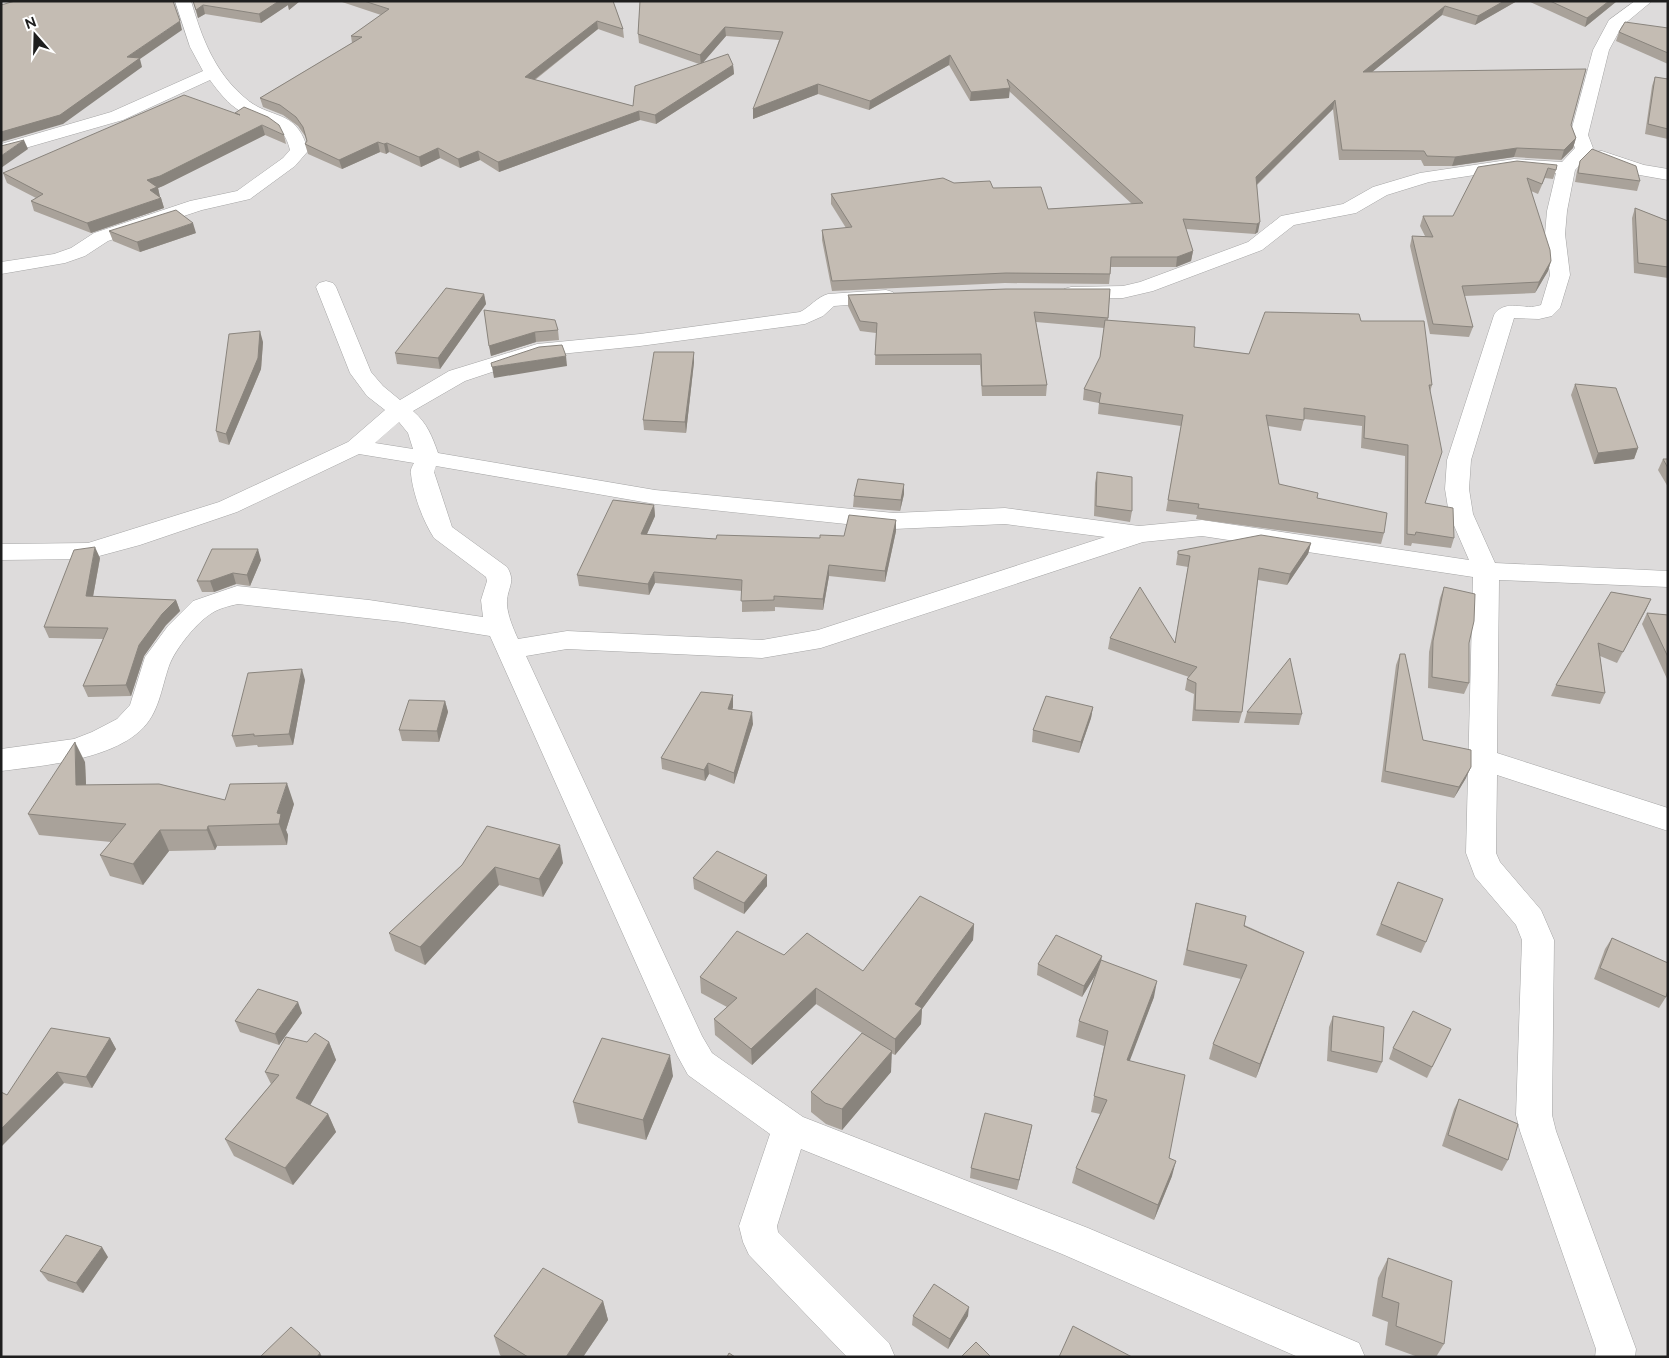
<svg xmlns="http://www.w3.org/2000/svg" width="1669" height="1358" font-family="Raleway,sans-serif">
<rect width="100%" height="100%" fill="#f0ede4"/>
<rect fill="#dddbdb" x="1" y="1" width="1667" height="1356"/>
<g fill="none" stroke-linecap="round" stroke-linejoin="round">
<g stroke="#a5a5a5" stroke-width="1">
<g id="minor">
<path d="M175 1H191C202 38 214 71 244 97 270 121 297 107 308 151L295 166 250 199 202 210 108 241 85 256 65 263 1 274V262L54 254 71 248 94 233 190 201 237 191 283 158 290 150C283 120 263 125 240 111 228 104 218 91 210 80L123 120 1 155V144L111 112 203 71 190 47Z"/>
<path d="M1635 1H1652L1622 26 1609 50 1588 135 1593 148 1586 159 1575 170 1567 211 1565 234 1570 275 1560 308 1552 316 1539 319 1514 318 1471 460 1469 489 1473 514 1495 563 1668 571V587L1499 580 1497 753 1668 808V831L1497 775 1496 853 1500 862 1541 910 1554 940 1552 1115 1556 1131 1636 1349 1635 1357H1595L1596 1349 1520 1131 1516 1115 1522 940 1516 925 1475 877 1466 853 1473 577 1202 536 1143 542 821 648 762 658 567 649 526 656 702 1036 712 1053 803 1117 1088 1228 1359 1343 1365 1357H1298L1062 1254 801 1149 777 1226 778 1232 889 1343 895 1357H847L749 1255 743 1242 739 1226 770 1134 688 1075 677 1055 490 636 402 622 238 604C229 606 220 608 212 613 197 622 175 649 169 666 161 689 159 714 140 731 108 760 42 766 1 771V749L74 739 92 732 117 719 130 705 145 657 168 626 193 601 228 589 237 586 369 600 483 617 481 600 487 581 486 577 434 538C423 521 413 494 411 474 410 470 412 467 414 463L359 454 237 512 140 545 88 559 1 560V544L88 543 219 502 348 442 385 410 367 396 350 373 316 287 319 283 326 281 333 283 336 287 371 372 383 386 400 400 449 371 537 344 640 334 800 312C810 307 817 297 828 294L886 290 893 292 896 296 893 300 886 302 834 306 823 316 805 324 640 346 540 356 465 381 413 411C427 423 432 436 438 453L655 490 894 513 1005 508 1139 526 1202 520 1469 560 1449 514 1445 489 1447 460 1494 315C1505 298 1525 311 1541 305L1550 275 1545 234 1547 211 1556 173 1514 169 1429 182 1387 195 1356 213 1294 225 1262 250 1153 291 1123 298 1071 299 1064 297 1061 293 1064 289 1071 287 1123 286 1140 282 1248 242 1281 216 1343 204 1373 187 1420 173 1514 159 1562 162 1575 148 1570 135 1593 50 1609 20ZM399 422 408 433 413 449 375 443ZM436 466 655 504 894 529 1005 524 1105 537 818 630 762 640 567 631 518 639C513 628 508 616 507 605 506 588 517 583 507 567L452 527 434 472Z"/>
<polygon points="1602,151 1644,165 1668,169 1668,180 1634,174 1596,160 1593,156 1596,152"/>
</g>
</g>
<use href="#minor" fill="#fff" fill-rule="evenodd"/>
</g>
<g fill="#a9a29a">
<polygon points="193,1 300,1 289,10 288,5 261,23 205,14 198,18"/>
<polygon points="339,1 613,1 623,29 624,38 598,29 535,80 633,106 699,64 639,43 638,34 640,1 1517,1 1475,25 1442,15 1372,72 1571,125 1576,138 1573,148 1561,160 1514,157 1452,166 1424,166 1421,160 1339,160 1333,109 1257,185 1258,232 1255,234 1186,229 1193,251 1191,261 1176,267 1111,267 1109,284 1005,283 832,291 822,240 822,230 846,228 831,204 831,194 954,183 993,188 1048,209 1132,204 1009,91 1009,98 970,101 949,65 869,110 818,94 753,119 779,40 726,36 702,63 733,65 734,74 656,124 640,120 499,172 480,160 460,168 440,158 421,167 389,152 386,154 380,152 342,169 308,154 305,144 307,142 305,136 298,126 283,115 263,107 260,98 352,43 351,36 381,15"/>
<polygon points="1528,1 1617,1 1585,27"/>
<polygon points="1668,28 1668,64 1616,41 1619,32"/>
<polygon points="1655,77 1668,79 1668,139 1645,134 1652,86"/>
<polygon points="235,113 284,135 286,144 265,135 163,186 158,188 160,197 161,198 164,208 91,233 34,211 31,201 36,198 7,183 3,173"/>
<polygon points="1517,161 1556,170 1553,179 1545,178 1538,194 1531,191 1551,261 1548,271 1535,293 1464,296 1473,327 1469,337 1430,334 1410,246 1412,236 1425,236 1420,226 1423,216 1453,216"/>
<polygon points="1580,161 1640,181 1637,191 1575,182 1577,171"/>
<polygon points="1635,208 1668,221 1668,278 1634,273 1632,218"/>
<polygon points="109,231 196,233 140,252 113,241"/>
<polygon points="1110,289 1108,321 1194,347 1249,354 1361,321 1432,385 1430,392 1425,503 1454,538 1451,548 1412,543 1411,546 1404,545 1405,456 1361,448 1362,426 1304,419 1301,431 1268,426 1279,484 1317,498 1384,533 1381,544 1196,519 1197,515 1166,511 1181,426 1098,414 1099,403 1083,400 1084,389 1100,358 1104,328 1036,322 1047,385 1046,396 982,396 980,365 875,365 876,333 860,331 848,306 848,295"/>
<polygon points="484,294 486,304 440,369 397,364 395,353"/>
<polygon points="484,310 558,330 559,340 536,342 491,356"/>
<polygon points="263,342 261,369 229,445 219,442 216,431"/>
<polygon points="694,352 694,362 686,433 644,430 643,420"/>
<polygon points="1575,384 1638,448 1634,459 1594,464 1571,395"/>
<polygon points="1663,459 1668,459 1668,487 1658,470"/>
<polygon points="1097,472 1132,511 1130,522 1094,516 1095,483"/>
<polygon points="904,484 904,494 900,511 853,507 854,496"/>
<polygon points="654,505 655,516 647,534 716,539 820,538 844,536 896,520 896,531 885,582 829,576 823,610 775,607 775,611 742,612 742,591 655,583 649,595 579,586 577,575"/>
<polygon points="1311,543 1308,554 1287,585 1258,580 1242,712 1239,723 1192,721 1194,694 1185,690 1187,679 1189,677 1108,649 1110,638 1175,642 1188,567 1176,565 1178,551"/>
<polygon points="100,558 93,597 176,600 180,611 166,625 144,656 131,696 88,697 83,686 103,639 49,638 44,627"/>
<polygon points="261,560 250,586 236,584 214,592 202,592 197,581"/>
<polygon points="1444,587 1469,643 1469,683 1464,694 1428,688 1429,652 1440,598"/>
<polygon points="1611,592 1651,599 1617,663 1600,656 1605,693 1600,704 1551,696 1556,685"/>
<polygon points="1647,613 1668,615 1668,681 1642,624"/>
<polygon points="1400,654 1423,740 1466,778 1454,798 1381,782 1396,665"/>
<polygon points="305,680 293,745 258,747 257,745 236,747 232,736"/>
<polygon points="733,695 733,707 732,710 753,724 734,784 709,774 705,781 662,769 661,758"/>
<polygon points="445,701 448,712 439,742 402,741 399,730"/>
<polygon points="1093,707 1091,718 1079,753 1032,742 1033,730"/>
<polygon points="1247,712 1302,714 1299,725 1244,723"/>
<polygon points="85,762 86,785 225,800 294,804 286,830 288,835 287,845 217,846 215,850 169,851 143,885 110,876 100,855 111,842 39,835 28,814"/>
<polygon points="563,863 543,897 499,885 425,965 395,951 389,933 462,865"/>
<polygon points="693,878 767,886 744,914 694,889"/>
<polygon points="1398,882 1426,942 1421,953 1376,935"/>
<polygon points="1196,903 1304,952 1256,1078 1209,1059 1213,1044 1241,979 1183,965"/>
<polygon points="974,924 973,940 922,1009 921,1024 895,1055 891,1053 891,1072 842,1130 826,1124 811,1112 811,1092 862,1033 816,1004 752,1065 715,1035 714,1019 727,1007 701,993 700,977 784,955 863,971"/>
<polygon points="1612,938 1666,997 1659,1008 1594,979 1605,949"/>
<polygon points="1101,960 1154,997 1129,1061 1169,1158 1172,1176 1154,1220 1072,1183 1076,1168 1100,1114 1091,1112 1104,1046 1076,1037 1079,1021 1096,974 1082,997 1037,975 1038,964"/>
<polygon points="302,1013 279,1045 240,1032 235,1021"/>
<polygon points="1333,1016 1382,1062 1377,1073 1327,1061 1329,1027"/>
<polygon points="1451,1029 1427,1078 1389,1059 1393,1048"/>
<polygon points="110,1038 116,1049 92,1088 64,1083 7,1095"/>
<polygon points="307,1042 329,1042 336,1060 310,1105 328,1114 336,1132 293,1185 234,1156 225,1139 271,1084 265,1072"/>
<polygon points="673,1076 646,1140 578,1123 573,1102"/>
<polygon points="1459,1099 1508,1160 1502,1171 1442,1146 1454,1109"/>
<polygon points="1032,1125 1017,1190 970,1178 971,1168"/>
<polygon points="108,1257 83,1293 48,1281 40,1271"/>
<polygon points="1388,1258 1444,1344 1436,1357 1418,1357 1385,1345 1388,1322 1372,1316 1378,1278"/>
<polygon points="603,1301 608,1320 583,1357 503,1357 500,1355 494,1336"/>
<polygon points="913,1316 968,1316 948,1349 912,1325"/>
</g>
<g fill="#89847d">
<polygon points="279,1 300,1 289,10 288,5 261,23 259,14"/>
<polygon points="1504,1 1517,1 1475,25 1478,16"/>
<polygon points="1609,1 1617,1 1585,27 1587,18"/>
<polygon points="203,5 205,14 198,18 196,10"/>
<polygon points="1445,6 1442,15 1361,81 1363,72"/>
<polygon points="180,21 182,30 140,59 142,67 63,124 1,142 1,132 127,57"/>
<polygon points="597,21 598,29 526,86 525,77"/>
<polygon points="725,27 726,36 701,65 700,55"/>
<polygon points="950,55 949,65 869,110 870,101"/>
<polygon points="733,65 734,74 656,124 655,115"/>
<polygon points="818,84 818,94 753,119 753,109"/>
<polygon points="1010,88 1009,98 970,101 971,92"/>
<polygon points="1335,100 1333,109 1254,187 1256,177"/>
<polygon points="639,111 640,120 499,172 498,162"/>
<polygon points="262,125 265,135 163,186 158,188 160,197 153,200 147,180"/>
<polygon points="1576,138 1573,148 1561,160 1564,150"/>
<polygon points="24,140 28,149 1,168 1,156"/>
<polygon points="378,142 380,152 342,169 339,160"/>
<polygon points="387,143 389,152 386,154 384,144"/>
<polygon points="438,148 440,158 421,167 419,157"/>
<polygon points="1517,148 1514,157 1452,166 1455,157"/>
<polygon points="478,151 480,160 460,168 458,159"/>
<polygon points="161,198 164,208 91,233 87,223"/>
<polygon points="1260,222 1258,232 1255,234 1257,224"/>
<polygon points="193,223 196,233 140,252 137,242"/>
<polygon points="1193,251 1191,261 1176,267 1177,257"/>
<polygon points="1551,261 1548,271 1535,293 1539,282"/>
<polygon points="484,294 486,304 440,369 438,358"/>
<polygon points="260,331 263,342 261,369 229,445 226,434"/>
<polygon points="535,332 536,342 491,356 489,346"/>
<polygon points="694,352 694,362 686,433 685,422"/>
<polygon points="566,356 567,366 494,378 492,367"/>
<polygon points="1638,448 1634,459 1594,464 1598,453"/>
<polygon points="904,484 904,494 900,511 901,500"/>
<polygon points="654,505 655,516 642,545 641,534"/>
<polygon points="896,520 896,531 885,582 885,571"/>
<polygon points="1311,543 1308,554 1287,585 1290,574"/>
<polygon points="95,547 100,558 91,607 86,596"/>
<polygon points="258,549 261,560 250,586 247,575"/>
<polygon points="829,565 829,576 823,610 823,599"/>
<polygon points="654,572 655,583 649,595 648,584"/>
<polygon points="233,573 236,584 214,592 210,581"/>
<polygon points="1651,599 1646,610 1617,663 1623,652"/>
<polygon points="176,600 180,611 166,625 144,656 131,696 126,685 139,645 162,614"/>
<polygon points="302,669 305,680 293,745 289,734"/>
<polygon points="733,695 733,707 729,720 728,709"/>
<polygon points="445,701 448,712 439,742 437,731"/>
<polygon points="1093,707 1091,718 1079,753 1081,742"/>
<polygon points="752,712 753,724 734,784 734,773"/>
<polygon points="75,742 85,762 87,806 76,785"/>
<polygon points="708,763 709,774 705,781 704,770"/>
<polygon points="1471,767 1466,778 1454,798 1459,787"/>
<polygon points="287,783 294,804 286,830 288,835 287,845 279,824 277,813"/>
<polygon points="208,826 217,846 215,850 207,830"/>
<polygon points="160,830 169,851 143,885 133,864"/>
<polygon points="560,845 563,863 543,897 539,879"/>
<polygon points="495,867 499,885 425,965 420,947"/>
<polygon points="767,875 767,886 744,914 744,903"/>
<polygon points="974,924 973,940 922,1009 921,1024 895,1055 895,1039 915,1004"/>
<polygon points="1304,952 1298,966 1256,1078 1260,1064"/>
<polygon points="1102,956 1100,967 1082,997 1084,986"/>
<polygon points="1157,981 1154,997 1124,1076 1127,1060"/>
<polygon points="816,988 816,1004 752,1065 751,1049"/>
<polygon points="298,1002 302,1013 279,1045 275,1034"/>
<polygon points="110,1038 116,1049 92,1088 86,1077"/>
<polygon points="329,1042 336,1060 304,1116 296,1098"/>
<polygon points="892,1051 891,1072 842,1130 842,1109"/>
<polygon points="670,1055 673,1076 646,1140 643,1120"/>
<polygon points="57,1072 64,1083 1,1147 1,1129"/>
<polygon points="328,1114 336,1132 293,1185 285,1168"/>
<polygon points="1032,1125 1030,1135 1017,1190 1019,1180"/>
<polygon points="1176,1161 1172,1176 1154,1220 1158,1205"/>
<polygon points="102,1247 108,1257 83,1293 76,1283"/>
<polygon points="603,1301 608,1320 583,1357 566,1357"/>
<polygon points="969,1307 968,1316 948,1349 950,1339"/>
<polygon points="320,1353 322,1357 317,1357"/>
</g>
<g fill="#c4bcb3" stroke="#89847d">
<polygon points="15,1 173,1 180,21 127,57 140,58 60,115 1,132 1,5"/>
<polygon points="193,1 279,1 259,14 203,5 196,10"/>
<polygon points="364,1 613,1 623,29 597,21 525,77 633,106 635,86 728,54 733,65 655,115 639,111 498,162 478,151 458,159 438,148 419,157 387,143 384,144 378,142 339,160 305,144 307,141 303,127 296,117 280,105 260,98 362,37 351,36 389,9"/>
<polygon points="640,1 1504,1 1478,16 1445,6 1363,72 1586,69 1571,125 1576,138 1564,150 1517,148 1455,157 1427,156 1424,151 1342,150 1335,100 1256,177 1260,222 1257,224 1183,219 1193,251 1177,257 1111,257 1110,274 1006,273 832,281 822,230 852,227 831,194 943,178 954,183 990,181 993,188 1041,187 1048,209 1143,203 1007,79 1010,88 971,92 950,55 870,101 818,84 753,109 783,32 725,27 700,55 638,34"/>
<polygon points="1550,1 1609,1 1587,18"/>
<polygon points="1625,22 1668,28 1668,53 1619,32"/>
<polygon points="1655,77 1668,79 1668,129 1648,124"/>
<polygon points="184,95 240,115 235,113 244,107 268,117 279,125 284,135 262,125 160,176 147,180 157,187 150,190 161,198 87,223 31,201 43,194 3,173"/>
<polygon points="24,140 1,156 1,146"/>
<polygon points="1592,149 1636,166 1640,181 1578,173 1580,161"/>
<polygon points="1517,161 1557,165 1556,170 1548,168 1542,184 1527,178 1550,250 1551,261 1539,282 1462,286 1473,327 1433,324 1412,236 1433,237 1423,216 1453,216 1478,167"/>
<polygon points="1635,208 1668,221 1668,267 1638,263"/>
<polygon points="176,210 193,223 137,242 109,231"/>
<polygon points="446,288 484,294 438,358 395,353"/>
<polygon points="1006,289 1110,289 1108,318 1034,312 1047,385 982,386 981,354 875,355 877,323 860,321 848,295"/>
<polygon points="484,310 555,320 558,330 535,332 489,346"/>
<polygon points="1265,312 1359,314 1361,321 1424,321 1432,385 1429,385 1442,452 1425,503 1453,508 1454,538 1416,532 1415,535 1407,534 1408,445 1364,438 1365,416 1304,408 1304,420 1266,415 1279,484 1318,493 1317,498 1387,513 1384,533 1198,508 1199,504 1168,500 1183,415 1099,403 1101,393 1084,389 1100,357 1105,320 1195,327 1194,347 1249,354"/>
<polygon points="260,331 258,358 226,434 216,431 229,334"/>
<polygon points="562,345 566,356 492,367 491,363 539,347"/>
<polygon points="654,352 694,352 685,422 643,420"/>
<polygon points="1575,384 1616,388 1638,448 1598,453"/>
<polygon points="1663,459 1668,459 1668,468"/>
<polygon points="1097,472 1132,477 1132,511 1096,506"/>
<polygon points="858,479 904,484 901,500 854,496"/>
<polygon points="613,500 654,505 641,534 716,539 717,535 820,538 820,535 844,536 849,515 896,520 885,571 829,565 823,599 774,596 774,600 741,601 742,580 654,572 648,584 577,575"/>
<polygon points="1261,535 1311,543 1290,574 1259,568 1242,712 1195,710 1196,683 1187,679 1197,667 1110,638 1140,587 1175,643 1190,556 1178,554 1178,551"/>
<polygon points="95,547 86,596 176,600 162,614 139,645 126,685 83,686 108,628 44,627 74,550"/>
<polygon points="212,549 258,549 247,575 233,573 210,581 197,581"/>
<polygon points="1444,587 1475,594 1474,621 1469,643 1469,683 1432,677 1433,641"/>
<polygon points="1611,592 1651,599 1623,652 1598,643 1605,693 1556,685"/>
<polygon points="1647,613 1668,615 1668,657"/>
<polygon points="1400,654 1405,654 1423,740 1471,750 1471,767 1459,787 1385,771"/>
<polygon points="1290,658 1302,714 1247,712"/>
<polygon points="302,669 289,734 254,736 254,734 232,736 248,673"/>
<polygon points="701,692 733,695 728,709 752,712 734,773 708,763 704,770 661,758"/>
<polygon points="1046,696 1093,707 1081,742 1033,730"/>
<polygon points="409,700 445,701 437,731 399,730"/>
<polygon points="75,742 76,785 159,784 225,800 230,784 287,783 277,813 281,814 279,824 208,826 207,830 160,830 133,864 100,855 126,824 28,814"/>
<polygon points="487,826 560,845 539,879 495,867 420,947 389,933 462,865"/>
<polygon points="717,851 767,875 744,903 693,878"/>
<polygon points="1398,882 1443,899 1426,942 1381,924"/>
<polygon points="920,896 974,924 915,1004 922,1008 895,1039 816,988 751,1049 714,1019 737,998 700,977 737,931 784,955 807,933 863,971"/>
<polygon points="1196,903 1246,916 1244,926 1304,952 1260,1064 1213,1044 1247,965 1187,950"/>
<polygon points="1056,935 1102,956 1084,986 1038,964"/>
<polygon points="1612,938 1668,963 1668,990 1666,997 1600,968"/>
<polygon points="1101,960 1157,981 1127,1060 1185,1075 1169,1158 1176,1161 1158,1205 1076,1168 1107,1100 1094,1096 1108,1031 1079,1021"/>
<polygon points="258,989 298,1002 275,1034 235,1021"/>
<polygon points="1413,1011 1451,1029 1432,1067 1393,1048"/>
<polygon points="1333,1016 1384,1027 1382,1062 1331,1051"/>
<polygon points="51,1028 110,1038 86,1077 57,1072 1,1129 1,1092 7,1095"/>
<polygon points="315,1033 329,1042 296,1098 328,1114 285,1168 225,1139 279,1075 265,1072 286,1037 307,1042"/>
<polygon points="862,1033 892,1051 842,1109 825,1103 811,1092"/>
<polygon points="602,1038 670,1055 643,1120 573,1102"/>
<polygon points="1459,1099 1518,1124 1508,1160 1448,1135"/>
<polygon points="985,1113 1032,1125 1019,1180 971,1168"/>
<polygon points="66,1235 102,1247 76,1283 40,1271"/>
<polygon points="1388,1258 1452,1281 1444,1344 1396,1326 1399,1303 1382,1297"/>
<polygon points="543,1268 603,1301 566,1357 528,1357 494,1336"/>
<polygon points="934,1284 969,1307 950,1339 913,1316"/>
<polygon points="1073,1326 1132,1357 1059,1357"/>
<polygon points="291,1327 320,1353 317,1357 260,1357"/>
<polygon points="976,1342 991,1357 961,1357"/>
<polygon points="729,1353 735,1357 727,1357"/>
</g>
<rect width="1669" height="1358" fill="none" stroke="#1e1e1e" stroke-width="5"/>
<g transform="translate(35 35) rotate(340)" stroke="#ffffff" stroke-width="4" paint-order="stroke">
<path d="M0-4L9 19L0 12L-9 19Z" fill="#1e1e1e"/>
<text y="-8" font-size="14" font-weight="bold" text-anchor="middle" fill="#1e1e1e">N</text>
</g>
</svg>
